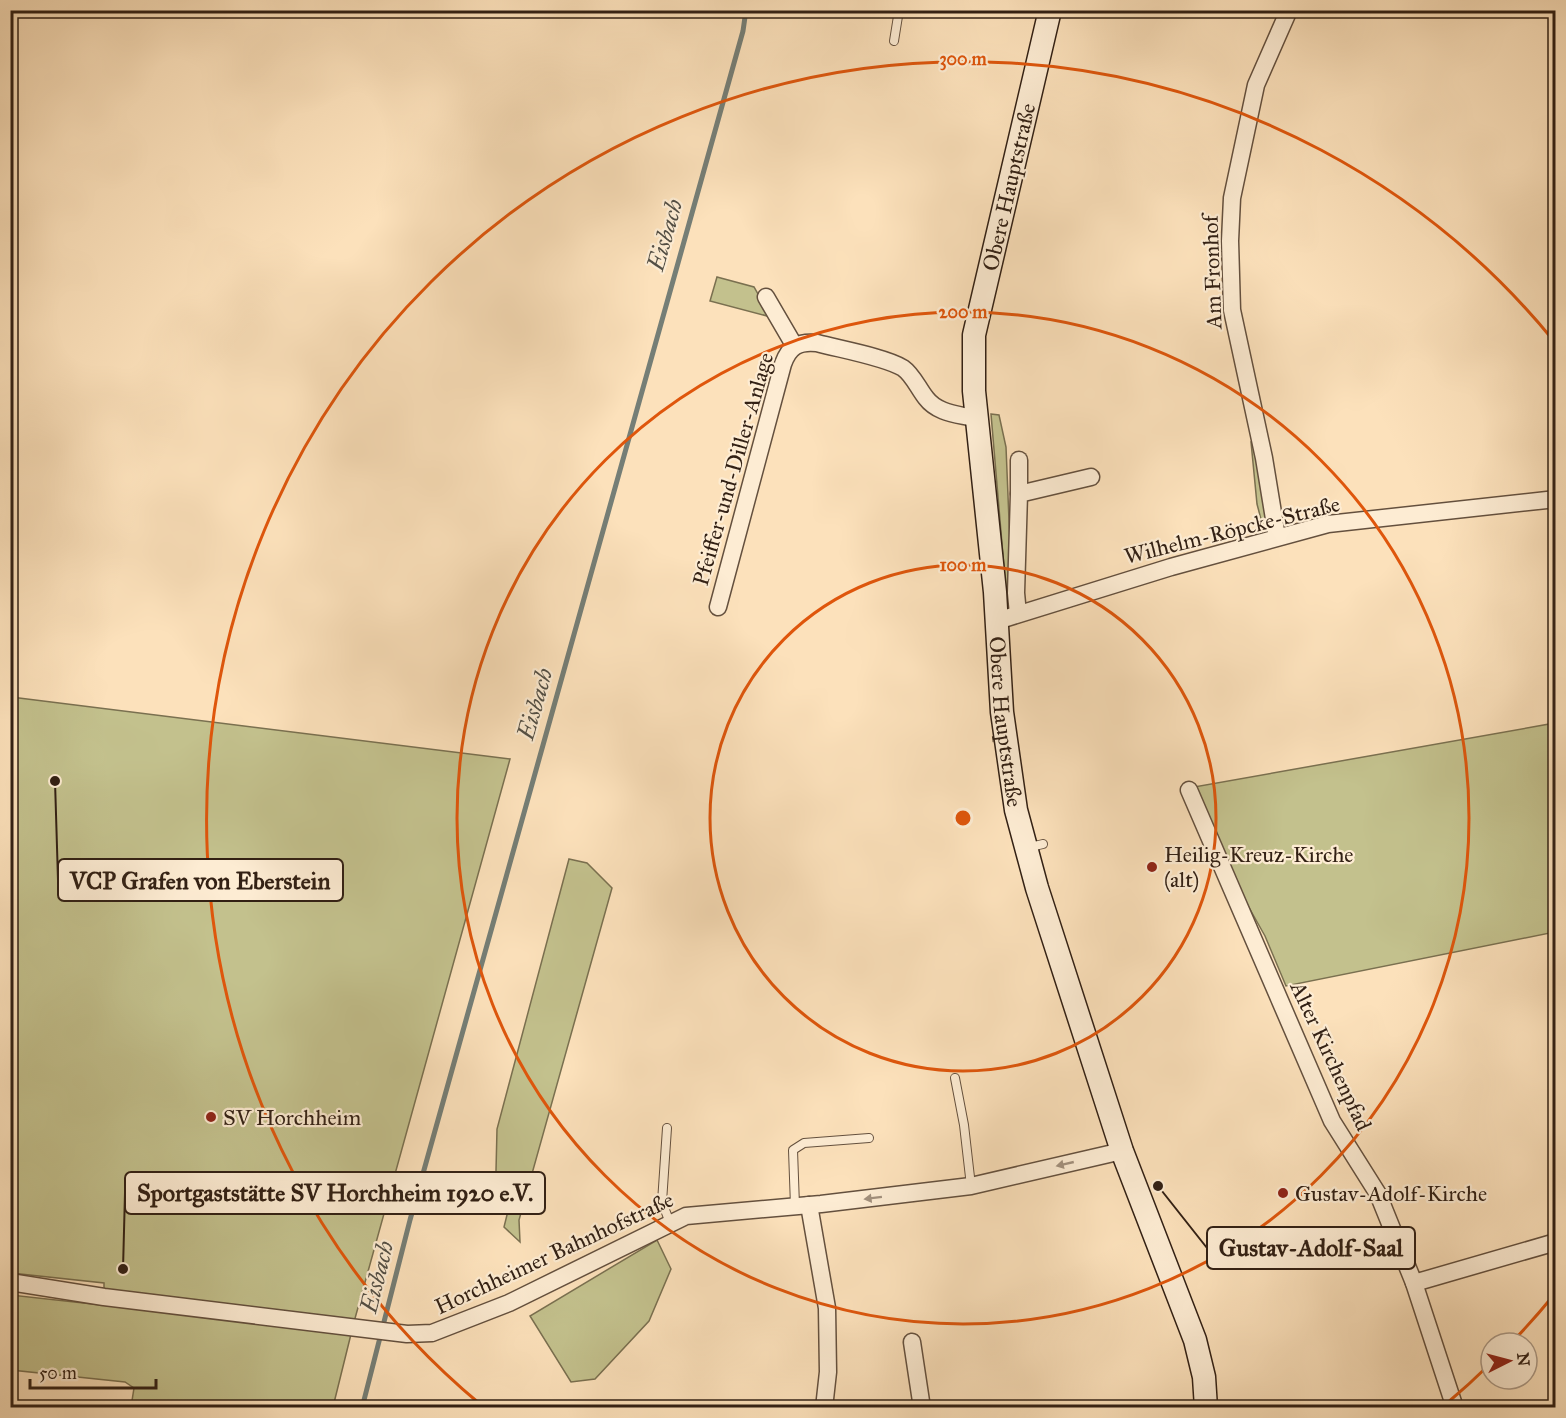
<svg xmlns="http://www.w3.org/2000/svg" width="1566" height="1418" font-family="'IM FELL Great Primer',serif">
<rect width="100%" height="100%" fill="#fce1bb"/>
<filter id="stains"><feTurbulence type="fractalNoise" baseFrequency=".00333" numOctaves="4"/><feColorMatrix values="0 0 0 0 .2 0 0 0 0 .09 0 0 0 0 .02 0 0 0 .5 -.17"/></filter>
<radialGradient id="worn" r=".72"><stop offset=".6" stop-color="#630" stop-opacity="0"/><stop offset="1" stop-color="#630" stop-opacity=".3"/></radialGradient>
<g fill="#c3c18d" stroke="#7a7050" stroke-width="1.5">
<polygon points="717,277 754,287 771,317 710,301"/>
<polygon points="991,414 999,415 1006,447 1012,593 1009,597 1006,591"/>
<polygon points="1251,442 1253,442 1262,481 1268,525 1263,527 1257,504"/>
<polygon points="11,697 510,759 354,1322 333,1407 131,1407 134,1388 125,1382 11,1370 11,1295 138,1309 104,1290 104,1283 11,1273"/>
<polygon points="1555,723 1555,932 1286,986 1265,936 1238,888 1194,787"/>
<polygon points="569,859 587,863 612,888 519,1220 520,1242 504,1227 507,1215 507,1202 500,1193 496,1171 497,1129"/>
<polygon points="657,1240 671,1269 649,1321 595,1379 571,1382 530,1316"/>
</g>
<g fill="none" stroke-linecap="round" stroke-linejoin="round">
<polyline stroke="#757e76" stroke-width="5" points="362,1408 410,1220 743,31 746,10"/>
<g stroke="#64503e" stroke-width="10">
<g id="service">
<polyline points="894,41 899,10"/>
<polyline points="1026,848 1043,844"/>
<polyline points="955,1078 964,1125 971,1186"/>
<polyline points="667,1128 662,1202 670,1223"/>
<polyline points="795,1206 793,1150 804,1143 869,1138"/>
</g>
</g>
<g stroke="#64503e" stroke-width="19">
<g id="minor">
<polyline points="766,297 794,345"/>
<polyline points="1019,460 1019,494"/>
<polyline points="1277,537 1264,458 1232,310 1230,241 1232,198 1256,85 1289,10"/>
<path d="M718 607 783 364C789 347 798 341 817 343 839 349 885 357 903 368 913 375 918 388 926 398 938 414 959 414 977 419"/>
<polyline points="1018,614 1016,593 1019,494 1091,477"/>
<polyline points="997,621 1171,567 1328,524 1556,499"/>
<polyline points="1189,790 1332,1121 1378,1194 1414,1283 1455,1408"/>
<polyline points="809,1205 827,1308 828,1372 824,1408"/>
<polyline points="10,1282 104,1297 407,1334 432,1333 509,1303 686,1216 821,1204 971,1186 1122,1151"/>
<polyline points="1414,1283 1556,1242"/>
<polyline points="912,1342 922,1408"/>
</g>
</g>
<g stroke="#322014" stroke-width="25">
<g id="secondary">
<path id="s1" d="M1050 10 974 335V391L995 592 1002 712 1016 810 1037 888 1122 1151 1195 1340 1204 1377 1206 1408"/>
</g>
</g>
<use href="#service" stroke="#fdecd3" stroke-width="8"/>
<use href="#minor" stroke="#fdecd3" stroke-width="16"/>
<use href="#secondary" stroke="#fdecd3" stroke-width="22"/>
</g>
<defs><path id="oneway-solid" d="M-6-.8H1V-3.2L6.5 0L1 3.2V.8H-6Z" transform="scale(1.5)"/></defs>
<g fill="#a2907d">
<use href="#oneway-solid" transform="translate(1065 1164) rotate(167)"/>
<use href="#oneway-solid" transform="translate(873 1198) rotate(173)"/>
</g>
<g fill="none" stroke="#df560c" stroke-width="3">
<circle cx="963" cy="818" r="253"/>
<circle cx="963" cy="818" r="506"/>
<path d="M1553 1296A759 759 0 0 1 1514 1340M1490 1364A759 759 0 0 1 1446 1404M480 1404A759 759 0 1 1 1553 340"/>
</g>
<g fill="#8f2418" stroke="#fdecd3" stroke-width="2">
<circle cx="1152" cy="867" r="6"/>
<circle cx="211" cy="1117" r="6"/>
<circle cx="1283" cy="1193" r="6"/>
</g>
<g text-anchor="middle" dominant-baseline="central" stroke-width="4.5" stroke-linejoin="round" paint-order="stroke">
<g font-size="22" fill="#322014" stroke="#fdecd3">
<text transform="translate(1009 187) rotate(-77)">Obere Hauptstraße</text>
<text transform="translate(1212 272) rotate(-92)">Am Fronhof</text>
<text transform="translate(733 469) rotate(-74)">Pfeiffer-und-Diller-Anlage</text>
<text transform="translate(1232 530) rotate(-14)">Wilhelm-Röpcke-Straße</text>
<text stroke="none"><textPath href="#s1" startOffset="722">Obere Hauptstraße</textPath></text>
<text transform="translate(1331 1056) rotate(65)">Alter Kirchenpfad</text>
<text transform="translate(554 1253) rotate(-25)">Horchheimer Bahnhofstraße</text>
</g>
<g font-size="22" fill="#322014" stroke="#fdecd3" text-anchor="start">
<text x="1164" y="854">Heilig-Kreuz-Kirche<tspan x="1164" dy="25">(alt)</tspan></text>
<text x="223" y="1117">SV Horchheim</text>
<text x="1295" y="1193">Gustav-Adolf-Kirche</text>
</g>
<g font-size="24" font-style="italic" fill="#534f45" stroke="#fdecd3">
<text transform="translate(665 235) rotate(-74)">Eisbach</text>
<text transform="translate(535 704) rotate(-74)">Eisbach</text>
<text transform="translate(377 1277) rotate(-76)">Eisbach</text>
</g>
</g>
<circle cx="963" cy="818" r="9" fill="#df560c" stroke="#fdecd3" stroke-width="3"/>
<g font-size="18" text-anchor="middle" font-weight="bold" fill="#df560c" stroke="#fdecd3" stroke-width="4.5" stroke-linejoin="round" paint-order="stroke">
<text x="963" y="65">300 m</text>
<text x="963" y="318">200 m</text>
<text x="963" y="571">100 m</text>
</g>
<path fill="none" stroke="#322014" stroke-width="2" d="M55 781L58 880M123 1269L125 1193M1158 1186L1207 1248"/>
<g fill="#322014" stroke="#fdecd3" stroke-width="2">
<circle cx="55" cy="781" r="6"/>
<circle cx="123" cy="1269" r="6"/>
<circle cx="1158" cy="1186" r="6"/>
</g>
<g fill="#fdecd3" stroke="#322014" stroke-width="2">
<rect x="58" y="859" width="285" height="42" rx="6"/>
<rect x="125" y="1172" width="420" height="42" rx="6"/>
<rect x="1207" y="1227" width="208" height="42" rx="6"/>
</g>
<g font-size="24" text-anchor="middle" font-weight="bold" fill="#322014">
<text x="200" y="889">VCP Grafen von Eberstein</text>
<text x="335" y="1201">Sportgaststätte SV Horchheim 1920 e.V.</text>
<text x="1311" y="1256">Gustav-Adolf-Saal</text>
</g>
<rect width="1566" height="1418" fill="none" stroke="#fce1bb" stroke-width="36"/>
<rect x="12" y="12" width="1542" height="1394" fill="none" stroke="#322014" stroke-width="3"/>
<rect x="18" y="18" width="1530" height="1382" fill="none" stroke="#322014" stroke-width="1.5"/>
<g transform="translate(1509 1361) rotate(84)"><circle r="28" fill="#fdecd3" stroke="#ac9a87" stroke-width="1.5"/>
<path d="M0-4.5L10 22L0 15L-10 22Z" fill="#8f2418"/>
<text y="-9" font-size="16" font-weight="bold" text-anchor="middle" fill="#322014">N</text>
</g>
<path d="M30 1379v9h126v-9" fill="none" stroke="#322014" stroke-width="3"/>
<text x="39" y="1379" font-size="18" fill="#322014" stroke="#fdecd3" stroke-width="4.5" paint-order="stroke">50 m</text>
<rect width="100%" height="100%" filter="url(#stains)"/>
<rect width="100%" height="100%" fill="url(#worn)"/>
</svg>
